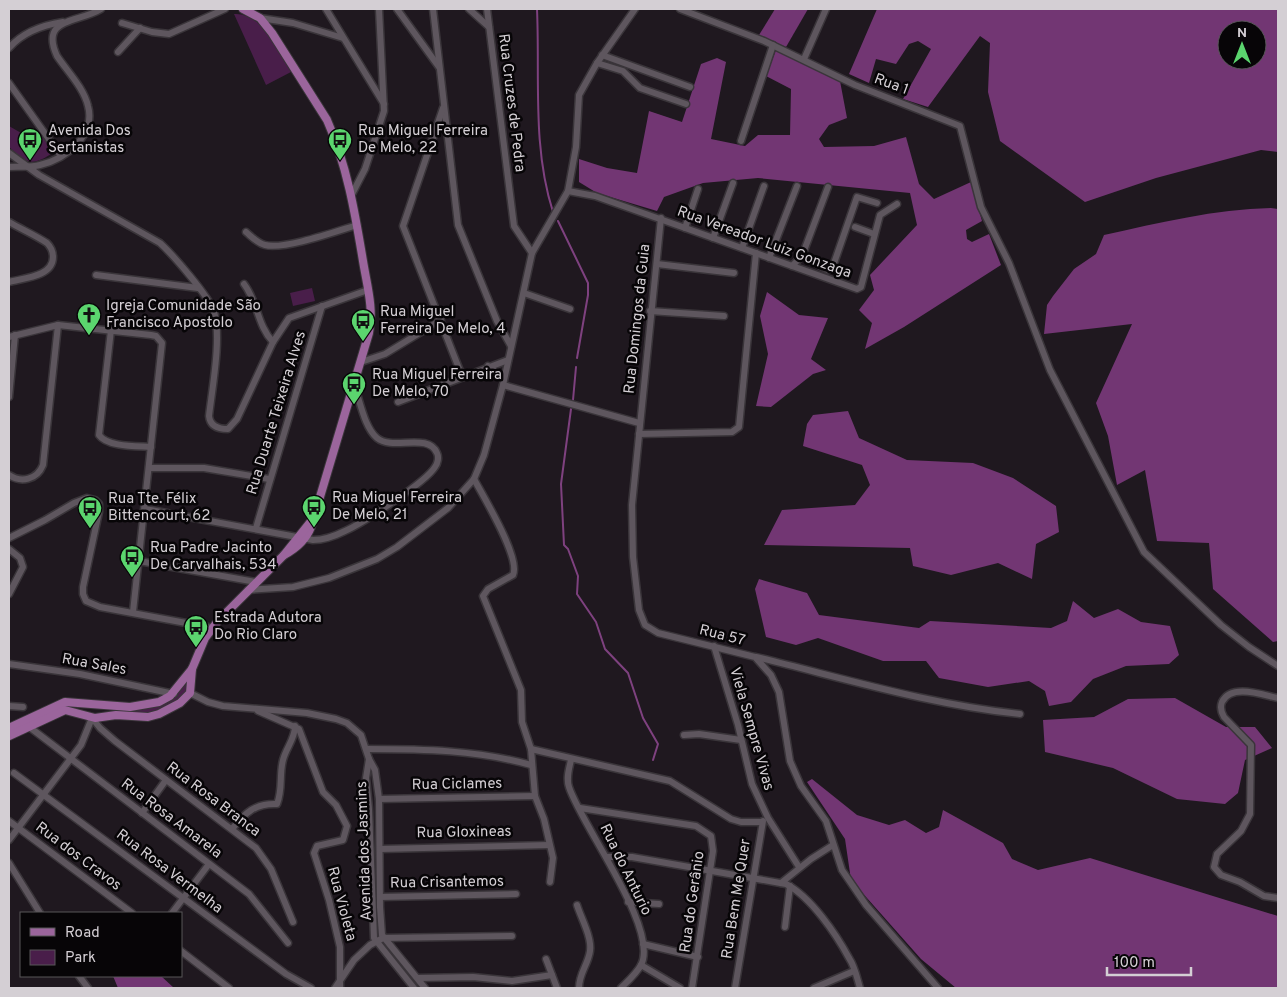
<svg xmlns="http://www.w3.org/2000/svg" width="1287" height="997" font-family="Overpass,sans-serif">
<rect width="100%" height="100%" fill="#1f181f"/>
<g fill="#491e4a">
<path d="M234 14C262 12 279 52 291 72L266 85Z"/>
<path d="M9 126 35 141 42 136 54 152C32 167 28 164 9 147Z"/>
<polygon points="312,288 315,301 293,306 290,293"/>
<path d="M186 684 189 687C177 706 143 725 122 710 148 709 169 705 186 684Z"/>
</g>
<g fill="#723673" fill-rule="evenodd">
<polygon points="775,9 808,9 786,47 759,35"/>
<path d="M877 9H1278V152L1261 150 1156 178 1085 202 1000 141 988 92 990 43 980 36 928 107 903 99 931 49 918 41 909 44 896 64 876 59 869 83 849 74ZM1227 30H1257V60H1227Z"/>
<polygon points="776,50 840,81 847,118 829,125 819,139 824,147 874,146 906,137 919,184 934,199 971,182 982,221 966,230 967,239 972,242 989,234 1001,265 904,327 865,349 872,323 859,310 874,290 870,275 917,225 910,193 758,178 703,183 664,197 657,211 597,193 579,182 579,159 607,168 637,173 649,111 682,122 701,64 717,58 726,62 711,139 745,146 758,135 790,135 791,89 766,76"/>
<path d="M1271 208 1278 209V641L1273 642 1213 589 1209 543 1157 541 1145 470 1117 485 1108 436 1096 403 1132 324 1044 334 1047 305 1053 296 1074 269 1096 254 1104 235C1159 223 1215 209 1271 208Z"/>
<polygon points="767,292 799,315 828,318 811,359 826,370 813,374 771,407 756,406 768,354 760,316"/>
<polygon points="848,411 859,438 907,460 973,463 1013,478 1056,506 1059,532 1036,544 1032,579 998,563 951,575 913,566 910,548 764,545 782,510 855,505 870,485 862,465 803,446 807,424 813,415"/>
<polygon points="759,579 807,593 819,615 919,628 930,621 1051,628 1067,621 1073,601 1094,618 1118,609 1141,622 1170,626 1179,655 1169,664 1126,666 1093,679 1071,702 1049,706 1045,691 1029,681 988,687 939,678 926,661 883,661 818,638 796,645 766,637 755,589"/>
<polygon points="1175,698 1226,727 1255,727 1272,748 1245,760 1238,793 1225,804 1177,799 1113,768 1045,752 1043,720 1094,717 1128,699"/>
<polygon points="812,779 857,815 889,825 905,820 926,833 939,827 943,810 1003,843 1012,859 1038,870 1090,858 1278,916 1278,988 956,988 921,959 851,880 845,839 807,782"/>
<polygon points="113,976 161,976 174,988 118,988"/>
</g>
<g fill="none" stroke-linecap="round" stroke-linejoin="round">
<g stroke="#7e417f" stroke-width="2">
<path d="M537 9C540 76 532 147 553 212"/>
<polyline points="558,221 588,283 588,295 577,358"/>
<polyline points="573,400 576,367"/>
<polyline points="571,409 561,484 564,545 568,549 578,576 577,594 596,622 605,649 628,673 643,718 658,744 653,760"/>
</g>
<g stroke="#3a353a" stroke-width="9">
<g id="minor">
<polyline points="326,9 384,104"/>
<polyline points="397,9 439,67"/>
<polyline points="433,9 458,225 497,321 511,346"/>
<polyline points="469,9 489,27"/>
<polyline points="487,9 514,226 532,253"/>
<polyline points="680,9 764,41 855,85 960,126 981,207 1009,263 1050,370 1144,552 1221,625 1249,647 1278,666"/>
<polyline points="260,18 293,23 343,38"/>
<polyline points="122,23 152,32 169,34 225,9"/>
<path d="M9 48C22 33 43 25 63 22"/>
<polyline points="118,52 140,28"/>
<polyline points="602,55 690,87"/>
<polyline points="804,59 826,9"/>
<polyline points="597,63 623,71 640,88 686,104"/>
<polyline points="9,83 61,156"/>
<polyline points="443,108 403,226 462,376"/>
<polyline points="741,141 773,45"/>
<path d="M9 153 39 175 160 243C173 255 209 296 214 312 222 337 212 389 209 416 210 426 218 429 228 429L237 419 273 342 289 318 368 290"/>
<path d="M9 167C19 166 29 168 40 165 66 159 96 135 88 106 84 88 67 71 57 56 39 17 79 23 101 9"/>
<polyline points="568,191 595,196 857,289 861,287 880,215 897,204"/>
<polyline points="351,196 365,169 384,111 379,9"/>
<polyline points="661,218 632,505 633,557 639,610 645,625 658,633 755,657 771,675 779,692 790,761 801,786 826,821 842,870 866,905 938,988"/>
<path d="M9 222C21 229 35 235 47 243 51 247 53 252 53 257 53 277 23 278 9 282"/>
<polyline points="855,227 874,234"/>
<polyline points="685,228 698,189"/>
<path d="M246 232C252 237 257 243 265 245 284 250 337 231 357 225"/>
<polyline points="713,238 733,183"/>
<polyline points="742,248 764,186"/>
<polyline points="802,256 828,270 832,269 857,197 877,203"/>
<polyline points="769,258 797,186"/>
<polyline points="657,264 734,273"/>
<polyline points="792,266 802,256 828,187"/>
<polyline points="96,275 198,288"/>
<path d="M244 284C258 302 257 325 273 342"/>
<polyline points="524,293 570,309"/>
<polyline points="650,311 724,316"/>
<path d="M111 330 99 435C107 447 137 446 151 447"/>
<polyline points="9,337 58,325 151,335 156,336 162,343 133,612"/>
<polyline points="361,362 385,354 441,320"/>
<polyline points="488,366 504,378"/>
<polyline points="503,385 639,423"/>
<polyline points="9,397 15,335"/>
<polyline points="398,402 508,360"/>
<polyline points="639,434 732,432 739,427 756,253"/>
<polyline points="149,468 204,468 269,479"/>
<path d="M9 475C21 483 37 480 43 465L58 325"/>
<path d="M474 479C483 496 521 558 513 575L488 589 483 596 521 690 522 722 531 749 535 796 544 819 553 858 550 882"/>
<path d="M145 509 313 540C324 540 335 536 345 531 363 523 426 482 435 467 438 463 439 457 437 453 428 432 393 451 377 438 364 427 360 400 354 385"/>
<polyline points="256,528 322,306"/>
<polyline points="9,538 45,520 74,503 87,498 95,500 99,504 99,512 83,587 83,594 86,601 100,607 213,628"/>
<polyline points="9,549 20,558 23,567 9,594"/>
<polyline points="139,561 256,582"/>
<polyline points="248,590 293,587 329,578 377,559 397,547 448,508 474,479 484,455 503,385 532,253 568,191 576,147 579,95 597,63 635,9"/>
<polyline points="714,646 738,725 752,784 768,818 799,867"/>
<path d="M756 657C843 678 931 705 1020 714"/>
<polyline points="9,664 80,674 174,694"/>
<polyline points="190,693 208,702 223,706 307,713 336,719 347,723 361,735 369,759 375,770 379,799 380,907 382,935 425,988"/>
<path d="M1278 698C1263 695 1231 683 1222 702 1220 707 1221 712 1224 717L1251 745 1250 814 1241 831 1217 854 1214 867 1221 875 1240 882 1264 896 1278 898"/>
<polyline points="9,706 23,707"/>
<polyline points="258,711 299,729 323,792 336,805 347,826 343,840 317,846 314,853 329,900 340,947 340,988"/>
<polyline points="92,718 100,728 115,741 256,848 271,869 293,922"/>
<polyline points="28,726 249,894 288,943"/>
<polyline points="684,735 699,734 741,740"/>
<path d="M367 749C422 749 478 750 531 765"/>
<polyline points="531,749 670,781 731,819 741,822 761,822"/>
<polyline points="369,759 366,778 369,809 374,938 414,988"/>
<path d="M571 760C569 769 566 778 569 787 581 825 660 929 641 965 637 973 627 982 621 988"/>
<polyline points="14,773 286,974 311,988"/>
<polyline points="379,799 535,796"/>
<polyline points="580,808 696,826 711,836 713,851 692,988"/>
<polyline points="142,813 166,780"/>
<polyline points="9,821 132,913"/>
<path d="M232 829C245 813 255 803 277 804 283 789 279 775 283 760 286 748 295 739 295 726"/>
<polyline points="9,840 81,745 92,718"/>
<polyline points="380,849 549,845"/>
<path d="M607 857H632L786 884C811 897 836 934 849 958 855 967 857 978 860 988"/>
<polyline points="9,863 40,913"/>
<polyline points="781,883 811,859 833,845"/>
<polyline points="380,897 516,894"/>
<polyline points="628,902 659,904"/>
<path d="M577 905C581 918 592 937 590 951 588 965 579 973 579 988"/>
<polyline points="172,913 209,864"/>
<polyline points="785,927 790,886"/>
<polyline points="643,944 698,957"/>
<polyline points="181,951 229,988"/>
<polyline points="546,959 557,988"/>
<polyline points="641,965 680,988"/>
<polyline points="79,976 88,988"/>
<polyline points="418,978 473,977 512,981 552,975"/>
<polyline points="335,988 354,960 370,945 383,938 512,936"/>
<polyline points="735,988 763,821"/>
<polyline points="814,988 854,971"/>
</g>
</g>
<g stroke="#3a353a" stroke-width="10">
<g id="major">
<path d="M243 9 260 18 272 33 327 120C347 165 355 213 363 261 367 286 374 308 369 333L311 527C306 540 297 548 284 555"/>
<polyline points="9,728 65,702 130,707 159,702 170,696 192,669 205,638 218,621 284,555 312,520"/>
<polyline points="9,736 65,710 95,718 116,715 148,717 159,714 180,703 190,693 192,669"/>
</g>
</g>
<use href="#minor" stroke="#5e565e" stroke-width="6"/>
<use href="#major" stroke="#9b659c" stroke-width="8"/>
</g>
<defs>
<g id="bus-pin" transform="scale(1.25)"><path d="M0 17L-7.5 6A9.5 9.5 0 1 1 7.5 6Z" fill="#5bd56e" stroke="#070507"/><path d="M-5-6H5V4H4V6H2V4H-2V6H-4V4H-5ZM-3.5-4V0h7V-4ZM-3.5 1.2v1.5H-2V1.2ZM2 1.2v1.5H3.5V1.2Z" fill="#111"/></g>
<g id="church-pin" transform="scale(1.25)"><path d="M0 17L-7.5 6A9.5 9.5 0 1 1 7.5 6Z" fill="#5bd56e" stroke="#070507"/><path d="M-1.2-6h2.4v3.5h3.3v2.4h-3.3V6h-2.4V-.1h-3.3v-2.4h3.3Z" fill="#111"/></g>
</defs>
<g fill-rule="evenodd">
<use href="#bus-pin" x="30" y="140"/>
<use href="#bus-pin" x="340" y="140"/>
<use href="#church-pin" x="89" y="315"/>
<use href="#bus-pin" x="363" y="321"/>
<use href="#bus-pin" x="354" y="384"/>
<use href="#bus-pin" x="314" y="507"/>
<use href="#bus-pin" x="90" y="508"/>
<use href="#bus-pin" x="132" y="557"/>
<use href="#bus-pin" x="196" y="627"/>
</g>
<g text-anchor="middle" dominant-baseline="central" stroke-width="5" stroke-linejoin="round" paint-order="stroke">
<g font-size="15" fill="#d4cfd4" stroke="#070507">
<text transform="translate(891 85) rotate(20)">Rua 1</text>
<text transform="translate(511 103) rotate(83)">Rua Cruzes de Pedra</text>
<text transform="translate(764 243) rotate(20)">Rua Vereador Luiz Gonzaga</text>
<text transform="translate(638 319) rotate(-84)">Rua Domingos da Guia</text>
<text transform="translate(277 413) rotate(-73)">Rua Duarte Teixeira Alves</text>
<text transform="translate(722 636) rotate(14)">Rua 57</text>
<text transform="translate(94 665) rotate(10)">Rua Sales</text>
<text transform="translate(751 729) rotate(74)">Viela Sempre Vivas</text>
<text transform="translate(457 785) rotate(-1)">Rua Ciclames</text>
<text transform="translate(213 800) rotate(37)">Rua Rosa Branca</text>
<text transform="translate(171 819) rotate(37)">Rua Rosa Amarela</text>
<text transform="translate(464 833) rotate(-1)">Rua Gloxineas</text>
<text transform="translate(365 851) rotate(-92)">Avenida dos Jasmins</text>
<text transform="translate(78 857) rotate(37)">Rua dos Cravos</text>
<text transform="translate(625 870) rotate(64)">Rua do Anturio</text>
<text transform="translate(169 872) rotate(37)">Rua Rosa Vermelha</text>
<text transform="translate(447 883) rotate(-1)">Rua Crisantemos</text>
<text transform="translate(737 899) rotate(-81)">Rua Bem Me Quer</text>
<text transform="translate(693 902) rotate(-82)">Rua do Gerânio</text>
<text transform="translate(341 904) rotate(75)">Rua Violeta</text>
</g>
<g font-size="15" fill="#d4cfd4" stroke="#070507" text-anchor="start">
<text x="48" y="131">Avenida Dos<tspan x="48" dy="17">Sertanistas</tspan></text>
<text x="358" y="131">Rua Miguel Ferreira<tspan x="358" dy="17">De Melo, 22</tspan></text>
<text x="106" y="306">Igreja Comunidade São<tspan x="106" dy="17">Francisco Apostolo</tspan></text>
<text x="380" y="312">Rua Miguel<tspan x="380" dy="17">Ferreira De Melo, 4</tspan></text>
<text x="372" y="375">Rua Miguel Ferreira<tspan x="372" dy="17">De Melo, 70</tspan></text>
<text x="332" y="498">Rua Miguel Ferreira<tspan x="332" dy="17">De Melo, 21</tspan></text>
<text x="108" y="499">Rua Tte. Félix<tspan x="108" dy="17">Bittencourt, 62</tspan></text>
<text x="150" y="548">Rua Padre Jacinto<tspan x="150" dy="17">De Carvalhais, 534</tspan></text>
<text x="214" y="618">Estrada Adutora<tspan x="214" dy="17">Do Rio Claro</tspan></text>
</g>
</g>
<rect width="1287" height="997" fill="none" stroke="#d4cfd4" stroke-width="20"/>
<rect x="20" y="912" width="162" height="65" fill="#070507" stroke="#595659"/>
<rect x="30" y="928" width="25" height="8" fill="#9b659c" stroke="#595659"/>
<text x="65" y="937" font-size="15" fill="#d4cfd4">Road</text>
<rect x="30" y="950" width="25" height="15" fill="#491e4a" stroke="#595659"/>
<text x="65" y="962" font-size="15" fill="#d4cfd4">Park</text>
<g transform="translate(1242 45)"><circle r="24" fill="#070507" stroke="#595659"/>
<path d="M0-4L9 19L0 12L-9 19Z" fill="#5bd56e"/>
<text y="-8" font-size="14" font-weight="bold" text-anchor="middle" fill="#d4cfd4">N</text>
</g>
<path d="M1107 967v8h84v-8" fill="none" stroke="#d4cfd4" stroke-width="2.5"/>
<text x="1114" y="967" font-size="15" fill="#d4cfd4" stroke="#070507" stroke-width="4" paint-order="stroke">100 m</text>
</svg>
